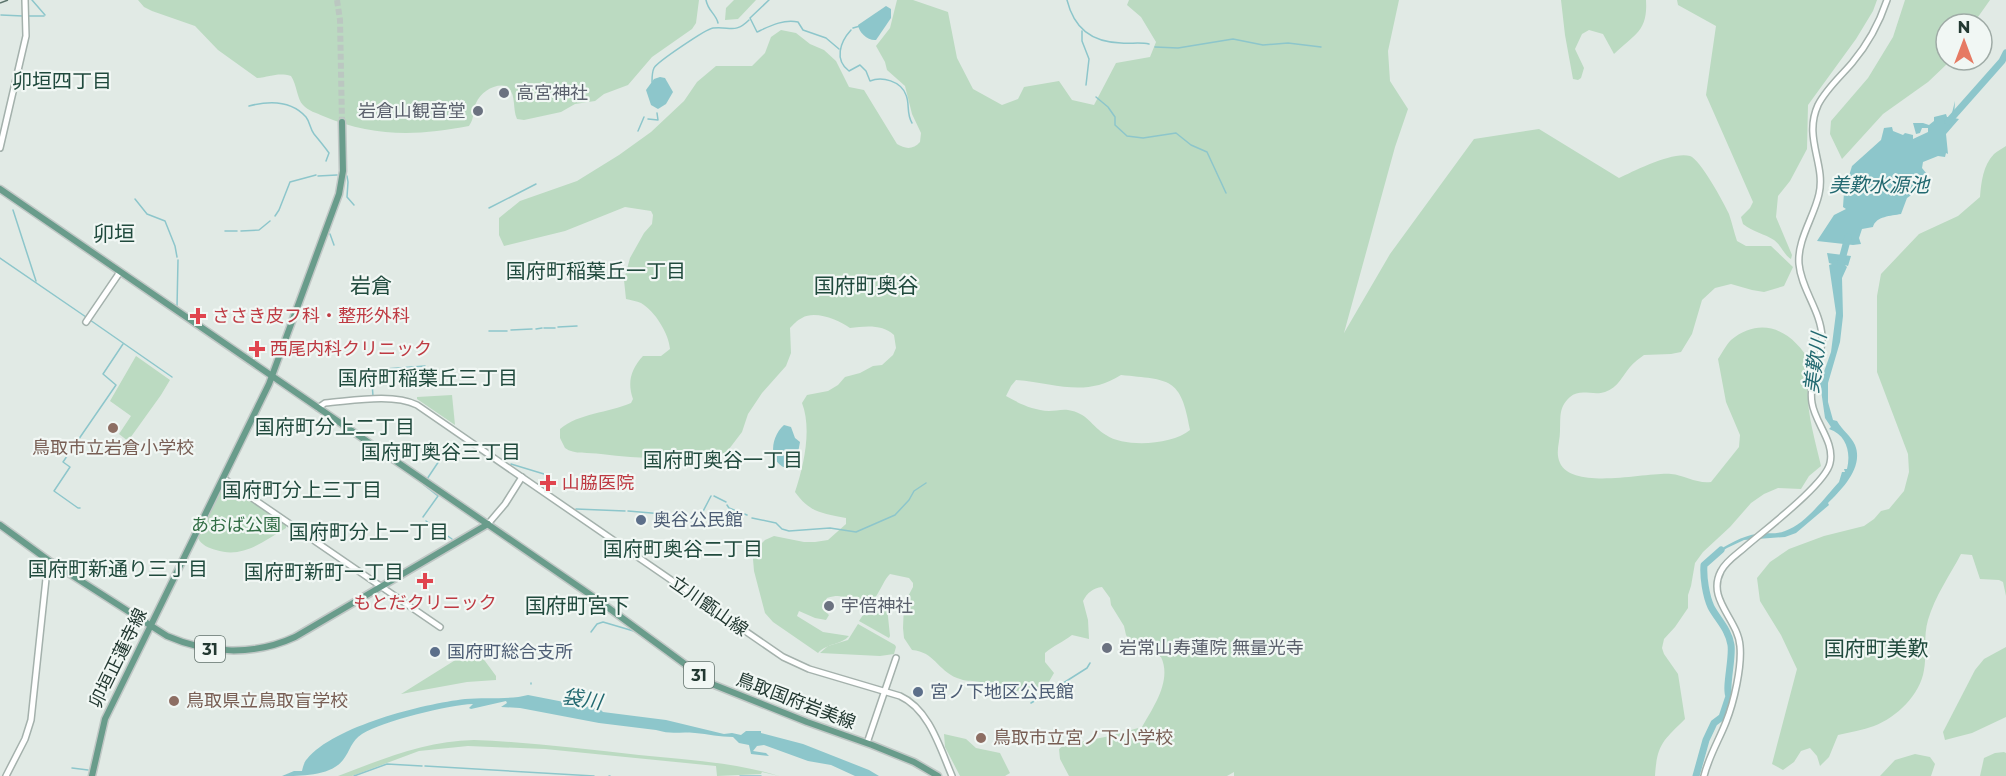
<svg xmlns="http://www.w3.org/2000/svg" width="2006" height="776" font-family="Montserrat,'Noto Sans JP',sans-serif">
<rect width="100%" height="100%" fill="#e1eae5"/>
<g fill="#bbdac1" fill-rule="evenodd">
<path d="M138 0H699L696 23 692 29 652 57 628 85 604 94 595 101 575 104 561 112 524 120 517 119C512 108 517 96 507 86 494 83 481 92 476 103 472 112 475 117 469 126 417 136 373 137 323 116 317 113 308 111 303 105 297 99 297 85 291 76 278 72 270 77 257 78L218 50 195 26 152 11 144 7Z"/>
<polygon points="734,0 756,0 738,19 725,20 726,8"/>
<path d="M897 0H913L948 12 957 58 973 89 1002 105 1018 99 1024 87 1059 81 1072 100 1094 105 1116 63 1150 57 1156 42 1141 17 1127 5 1129 0H1399L1388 51 1390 81 1408 109 1395 147 1344 333 1390 254 1474 139 1539 129 1619 178C1634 171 1673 151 1690 156 1700 159 1724 203 1729 214 1732 223 1734 232 1737 241L1746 246H1771L1793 267 1784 286 1764 292 1752 290 1731 284 1715 288 1702 300 1692 334 1681 352 1671 354 1644 355C1640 358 1634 362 1630 367 1623 375 1618 388 1605 392 1593 396 1580 388 1570 397 1558 408 1561 417 1560 431 1560 442 1555 452 1560 463 1573 491 1647 472 1671 474 1684 475 1697 484 1711 482L1739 447 1740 435 1726 402 1718 359C1722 353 1726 345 1731 340 1763 314 1794 332 1811 364 1802 399 1813 431 1821 466L1809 476 1801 489 1778 488 1764 494 1751 503 1730 527 1703 552 1695 563 1691 586 1688 595V608L1675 627 1664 639 1662 648 1664 654 1678 674 1685 719C1663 741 1657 744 1655 776H1234V772L1227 776H1069L1060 759 1059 749 1064 745 1105 737 1142 727C1154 706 1172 680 1161 657L1150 654 1131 643 1126 635 1124 626 1111 605 1110 598 1102 587C1093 588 1087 593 1083 601L1088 620 1089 639 1072 635C1063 642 1053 646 1045 653V662L1054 673 1047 685 1029 690 997 693C980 675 974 685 957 678 937 670 935 652 912 650L904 638 903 628 904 604 913 587V583L909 578 890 574C885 578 880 591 875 598 864 594 866 599 856 600 844 601 845 592 827 598L822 608 829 615 826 620 815 618 799 611 797 616 823 632 849 636C841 645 827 643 818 653L773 622 765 613 754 571 753 559 756 549 765 540 774 536 804 542H815L828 540 846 524V518C822 513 810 513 795 492 804 465 812 429 802 403L807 395 828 391 838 385 845 377 860 373 873 366 882 365 893 355 896 348 894 335C883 324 865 326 850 328 839 320 815 310 802 318 797 320 793 325 790 328L791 353 786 366 762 393 748 414 742 432 726 453C680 459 646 460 601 454 589 452 574 455 565 448L560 438V429C579 413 608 413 631 403L633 399C627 382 631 369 643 356H661L670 349C669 334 655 311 641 303 637 301 630 300 626 299L624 280 630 258 644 233 652 224 653 215 651 211 625 207 565 231 504 246 499 235V218L520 201 577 181 619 155 651 132 684 101 697 82 716 66H752L765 53 771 37 781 30 796 33 810 44 824 50 836 61 849 87 864 90 897 144C905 149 913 150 920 142L921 133 912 114 905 86 887 70 885 62 876 46 890 28ZM1121 375C1170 380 1181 377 1190 430 1172 445 1125 448 1106 435 1091 426 1088 413 1068 410 1062 409 1055 411 1049 411 1033 410 1020 404 1006 396L1011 386 1016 380C1057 383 1084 398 1121 375Z"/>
<path d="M1561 0H1646C1648 31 1635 34 1614 54L1603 34 1589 30 1582 34 1575 49 1584 68 1581 78 1578 80 1573 79 1565 35Z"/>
<path d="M1677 0H1877L1873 11 1856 39 1808 105 1807 149 1790 181 1778 196 1776 217 1792 255 1791 259C1784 255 1782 246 1774 240 1765 234 1753 232 1743 224L1741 217 1750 208 1753 202 1706 95 1716 26 1678 5Z"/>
<polygon points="1905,0 1990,0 1973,24 1946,24 1946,60 1950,60 1948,63 1928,82 1883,114 1842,159 1830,134 1831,121 1868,78 1893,37"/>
<path d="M2006 146V596L2003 582 1999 580 1980 579 1972 555 1961 554C1950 575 1935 596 1928 620 1923 637 1927 653 1924 670 1920 695 1897 717 1874 726 1863 730 1850 732 1838 735L1829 757 1820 766 1817 756 1810 748 1801 751 1794 762 1783 770 1772 764 1797 669 1781 635 1760 601 1757 578 1770 562 1789 549 1824 536 1864 526 1874 519 1881 511 1889 509 1904 491 1909 472 1908 454 1877 372V296L1881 274 1919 234 1958 216 1980 197C1981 183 1983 165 1994 154 1997 151 2002 149 2006 146Z"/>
<polygon points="136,356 170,380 161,395 128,441 119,434 131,416 110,401"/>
<polygon points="452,395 455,425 417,399 417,397"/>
<path d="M228 486 286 525V528C264 541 243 559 216 550 209 548 201 545 198 538L222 488Z"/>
<polygon points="887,607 890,636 889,638 859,621 863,615 877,614"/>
<polygon points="858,624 895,645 896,647 894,654 880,656 820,653 828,646 848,640"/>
<polygon points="2006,647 2006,717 1972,733 1945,740 1943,732 1975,670 1984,659"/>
<polygon points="473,649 485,661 496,676 496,680 467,682 401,694"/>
<polygon points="944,734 966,739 976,748 1000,753 1010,773 1005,776 960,776 945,747"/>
<path d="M474 740C529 742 584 749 639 755 686 760 734 762 779 776L762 772 761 774 717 776 716 766 545 749 468 746 419 751 352 776H338C382 759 426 741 474 740Z"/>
<polygon points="2004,752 2006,753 2006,776 1980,776 1984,758 1995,753"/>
<polygon points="1915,754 1930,757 1935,764 1931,776 1880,776 1895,760"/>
</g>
<g fill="#8dc6cb">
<path d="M886 6 891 9V18L876 40C868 41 859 33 858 25Z"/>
<polygon points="660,77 665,78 673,92 666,104 658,109 651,105 646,90 654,79"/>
<path d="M1955 101 1954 118 1959 119 1946 134 1948 154 1946 153 1945 157 1938 156 1923 162 1922 168 1926 173 1921 182 1920 189 1907 198 1901 214C1891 216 1876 216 1873 227L1862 229 1859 238 1861 244 1853 245 1817 241 1834 215 1846 209 1843 207 1844 192 1852 166 1881 140 1884 128 1892 127 1893 131 1903 135 1905 133 1913 135V139L1928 132V128H1922L1920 133 1916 134 1913 123H1923L1929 125 1934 121V117L1946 114 1947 117H1951Z"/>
<path d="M1827 253 1851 256 1848 266 1845 265 1847 267 1842 278 1843 316 1840 342 1828 383V402L1833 420 1837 421C1842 430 1851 436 1855 445 1864 467 1842 489 1828 503L1829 505 1796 533 1785 537 1744 540 1727 548 1716 555 1714 553C1725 546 1744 535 1757 534 1766 532 1775 535 1785 531 1806 524 1825 497 1839 482L1842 472H1845L1844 469H1847C1851 453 1847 435 1829 429L1831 427 1825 418 1820 383 1831 352 1836 313 1829 265 1832 264 1829 263Z"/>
<path d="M784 425 791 427 795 438 800 442 795 469C768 470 768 439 784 425Z"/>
<path d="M528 695 600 709 603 712 666 720 724 734 732 733 741 735 746 731H761V733L803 744 869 770 879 776H855L831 765 808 761 764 745 757 746 753 751 766 753 769 756 751 754 749 745 739 743 733 737C720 737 708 734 695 733 679 731 673 735 656 730L599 723 520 708 501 707 507 703 506 701 471 709 469 708 473 704C448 705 383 721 362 734 351 741 350 751 343 760 331 776 301 776 282 776L294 771H302C303 767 304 762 307 759 334 726 423 704 465 699 485 697 510 700 528 695Z"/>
</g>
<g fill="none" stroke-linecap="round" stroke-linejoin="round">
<g stroke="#8dc6cb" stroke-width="1.5">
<polyline points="32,0 45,15"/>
<path d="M706 0C708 11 716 14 718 23"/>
<path d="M769 0 750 18 757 32C770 26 783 19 798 22L803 30 826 38 839 49"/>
<path d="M1067 0C1074 28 1091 42 1121 43 1130 44 1140 42 1149 44"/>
<polyline points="1,15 23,16"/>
<polyline points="29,16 44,16"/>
<polyline points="853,28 860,26"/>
<path d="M851 30C840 42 834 60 849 71L860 65 866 71 870 81C882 76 901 81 906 95 910 104 906 113 912 123"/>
<polyline points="1082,31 1082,41 1089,59 1086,85"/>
<polyline points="1155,47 1178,48 1233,39 1263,45 1288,43 1321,47"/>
<path d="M652 82C652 78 652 72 654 68 657 62 706 29 713 28 730 26 735 34 749 20"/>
<polyline points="1096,97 1108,107 1115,117 1115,125 1127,136 1143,138 1176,133 1191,145 1207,152 1226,193"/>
<path d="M249 106C268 101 291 100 306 117 310 122 310 129 314 134 319 140 324 146 329 153L326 161"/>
<polyline points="648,119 658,120 657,113"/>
<polyline points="638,131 644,117"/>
<polyline points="318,176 337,175"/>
<polyline points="347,176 348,182 347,197 354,205"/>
<polyline points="135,199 147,214 165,221 175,246 177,257"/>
<polyline points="489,208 536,184"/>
<polyline points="13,210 36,281"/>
<polyline points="275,216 279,210 290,182 316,175"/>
<polyline points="225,231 237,231"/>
<polyline points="241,231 259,230 270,221"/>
<polyline points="330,234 334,245"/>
<polyline points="0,258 86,317"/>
<polyline points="177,307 178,260"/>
<polyline points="90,320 172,377"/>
<polyline points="558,327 577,326"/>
<polyline points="544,328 555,328"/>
<polyline points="536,329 542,328"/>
<polyline points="511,330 532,329"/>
<polyline points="489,331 507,331"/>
<polyline points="373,396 371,370 425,366"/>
<polyline points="511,464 544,474"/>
<polyline points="427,479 439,461"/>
<polyline points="714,496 726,502"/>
<polyline points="727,505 729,508 747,515"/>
<polyline points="80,508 78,508 54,491 70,467 63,462 116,385 103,374 123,344"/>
<polyline points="576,509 625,511"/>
<polyline points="628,511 663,514"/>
<polyline points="667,514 693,521"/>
<polyline points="423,517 438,496 424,485"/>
<polyline points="752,518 776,523 782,529 789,531 830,528 856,532 895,515 909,500 914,491 926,483"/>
<polyline points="426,521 452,539"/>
<polyline points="698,521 711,496"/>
<polyline points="591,632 597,624 603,622 637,632"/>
<polyline points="531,684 531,683"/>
<polyline points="1057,687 1087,668 1090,663"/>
<polyline points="1031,703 1056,688"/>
<polyline points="425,766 594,776"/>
<polyline points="72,768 88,770"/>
<polyline points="354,776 387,764 422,766"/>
<polyline points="609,776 610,776"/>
<polyline points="740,776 761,776"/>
</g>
<g stroke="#8dc6cb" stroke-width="7">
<polyline points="1948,122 2002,61 2006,53"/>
<polyline points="1841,263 1848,237"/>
<path d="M1696 776 1706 740 1714 723 1722 717 1729 696C1725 688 1733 658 1731 645 1729 630 1718 620 1711 607 1706 596 1703 577 1704 565L1721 550"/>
</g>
<polyline stroke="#bbc7c1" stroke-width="6" stroke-dasharray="6 3" stroke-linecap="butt" points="337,0 340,20 342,122"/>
<g stroke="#a4b1ac" stroke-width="8">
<g id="minor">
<polyline points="0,148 26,36 25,0"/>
<polyline points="86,322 120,272"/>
<path d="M318 408 325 403C352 401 392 393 417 405L783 657 809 669 900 696C929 709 940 748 952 776"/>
<polyline points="223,478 440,627"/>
<polyline points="488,524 505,504 522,477"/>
<polyline points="867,743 896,658"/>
<polyline points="6,776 25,739 31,720 48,560"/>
<path d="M1704 776C1709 756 1719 740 1726 722 1734 702 1742 667 1740 646 1738 619 1706 599 1721 571 1726 561 1736 555 1744 548 1762 532 1826 484 1830 463 1835 442 1815 423 1812 403 1808 380 1823 359 1822 337 1821 311 1801 289 1799 264 1797 240 1814 217 1819 194 1826 164 1803 138 1818 105 1826 89 1841 76 1852 63 1868 44 1879 24 1887 0"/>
</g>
</g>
<g stroke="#c1c8c6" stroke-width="9">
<g id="major">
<polyline points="0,189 595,598 712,684 807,722 872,745 914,762 938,776"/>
<path d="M0 525 48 560 167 636C208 654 254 656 295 637L488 524"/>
<polyline points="92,776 105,719 269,384 339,194 343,171 342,122"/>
</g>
</g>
<use href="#minor" stroke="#fff" stroke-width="5"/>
<use href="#major" stroke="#699c8b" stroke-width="6"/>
<polyline stroke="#5d756d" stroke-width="1.5" stroke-dasharray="12 6" stroke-linecap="butt" points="0,3 8,0"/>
</g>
<g fill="#6b7280" stroke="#f1f7f4" stroke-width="2">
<circle cx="504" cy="93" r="6"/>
<circle cx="478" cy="111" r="6"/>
<circle cx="829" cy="606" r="6"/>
<circle cx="1107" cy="648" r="6"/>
</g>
<g fill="#e0444e" stroke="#f1f7f4" stroke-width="2">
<path d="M195 307h6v6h6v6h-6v6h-6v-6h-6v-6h6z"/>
<path d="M254 340h6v6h6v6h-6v6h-6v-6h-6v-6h6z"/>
<path d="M545 474h6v6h6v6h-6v6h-6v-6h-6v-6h6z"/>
<path d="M422 572h6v6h6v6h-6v6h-6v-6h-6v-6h6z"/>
</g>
<g fill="#8d6e63" stroke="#f1f7f4" stroke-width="2">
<circle cx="113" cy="428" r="6"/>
<circle cx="174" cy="701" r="6"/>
<circle cx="981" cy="738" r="6"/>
</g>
<g fill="#5c6f8a" stroke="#f1f7f4" stroke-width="2">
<circle cx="641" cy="520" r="6"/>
<circle cx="435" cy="652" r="6"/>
<circle cx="918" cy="692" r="6"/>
</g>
<g text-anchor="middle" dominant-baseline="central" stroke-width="4.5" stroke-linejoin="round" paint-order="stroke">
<g fill="#f1f7f4" stroke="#61726c" stroke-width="1.5">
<rect x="195" y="636" width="30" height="26" rx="4.5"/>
<rect x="684" y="662" width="30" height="26" rx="4.5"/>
</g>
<g font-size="16" font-weight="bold" fill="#233932">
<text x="210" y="649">31</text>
<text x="699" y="675">31</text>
</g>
<g font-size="18" fill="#5b616d" stroke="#f1f7f4" text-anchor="start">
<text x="516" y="93">高宮神社</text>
<text x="466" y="111" text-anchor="end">岩倉山観音堂</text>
<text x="841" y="606">宇倍神社</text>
<text x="1119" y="648">岩常山寿蓮院 無量光寺</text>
</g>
<g font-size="18" fill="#be3a42" stroke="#f1f7f4" text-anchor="start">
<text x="212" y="316">ささき皮フ科・整形外科</text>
<text x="270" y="349">西尾内科クリニック</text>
<text x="562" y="483">山脇医院</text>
<text x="425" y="603" text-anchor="middle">もとだクリニック</text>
</g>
<g font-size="18" fill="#785e54" stroke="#f1f7f4" text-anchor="start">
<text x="113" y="448" text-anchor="middle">鳥取市立岩倉小学校</text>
<text x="186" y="701">鳥取県立鳥取盲学校</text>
<text x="993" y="738">鳥取市立宮ノ下小学校</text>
</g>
<g font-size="18" fill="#4e5e75" stroke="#f1f7f4" text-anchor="start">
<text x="653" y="520">奥谷公民館</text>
<text x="447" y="652">国府町総合支所</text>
<text x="930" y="692">宮ノ下地区公民館</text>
</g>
<g font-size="18" fill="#306d44" stroke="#f1f7f4">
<text x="236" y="525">あおば公園</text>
</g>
<g font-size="18" fill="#233932" stroke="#f1f7f4">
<text transform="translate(709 606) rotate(35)">立川甑山線</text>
<text transform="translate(118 658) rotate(-64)">卯垣正蓮寺線</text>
<text transform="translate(796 701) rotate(21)">鳥取国府岩美線</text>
</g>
<g font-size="20" fill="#204a3d" stroke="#f1f7f4">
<text x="62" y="81">卯垣四丁目</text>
<text x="596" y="271">国府町稲葉丘一丁目</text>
<text x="428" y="378">国府町稲葉丘三丁目</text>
<text x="335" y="427">国府町分上二丁目</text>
<text x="441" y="452">国府町奥谷三丁目</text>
<text x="723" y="460">国府町奥谷一丁目</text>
<text x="302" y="490">国府町分上三丁目</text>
<text x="369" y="532">国府町分上一丁目</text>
<text x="683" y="549">国府町奥谷二丁目</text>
<text x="118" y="569">国府町新通り三丁目</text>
<text x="324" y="572">国府町新町一丁目</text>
</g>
<g font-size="20" font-style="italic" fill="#226970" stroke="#f1f7f4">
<text x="1879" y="185">美歎水源池</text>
<text transform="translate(1815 363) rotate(-82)">美歎川</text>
<text transform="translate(582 699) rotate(9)">袋川</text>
</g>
<g font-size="21" fill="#204a3d" stroke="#f1f7f4">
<text x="114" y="233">卯垣</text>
<text x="371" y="285">岩倉</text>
<text x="866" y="285">国府町奥谷</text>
<text x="577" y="605">国府町宮下</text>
<text x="1876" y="648">国府町美歎</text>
</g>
</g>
<g transform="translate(1964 42)"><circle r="28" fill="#f1f7f4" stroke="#9faba6" stroke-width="1.5"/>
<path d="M0-4.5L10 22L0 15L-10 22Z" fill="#e67a63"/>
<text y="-9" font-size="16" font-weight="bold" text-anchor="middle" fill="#233932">N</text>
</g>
</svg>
